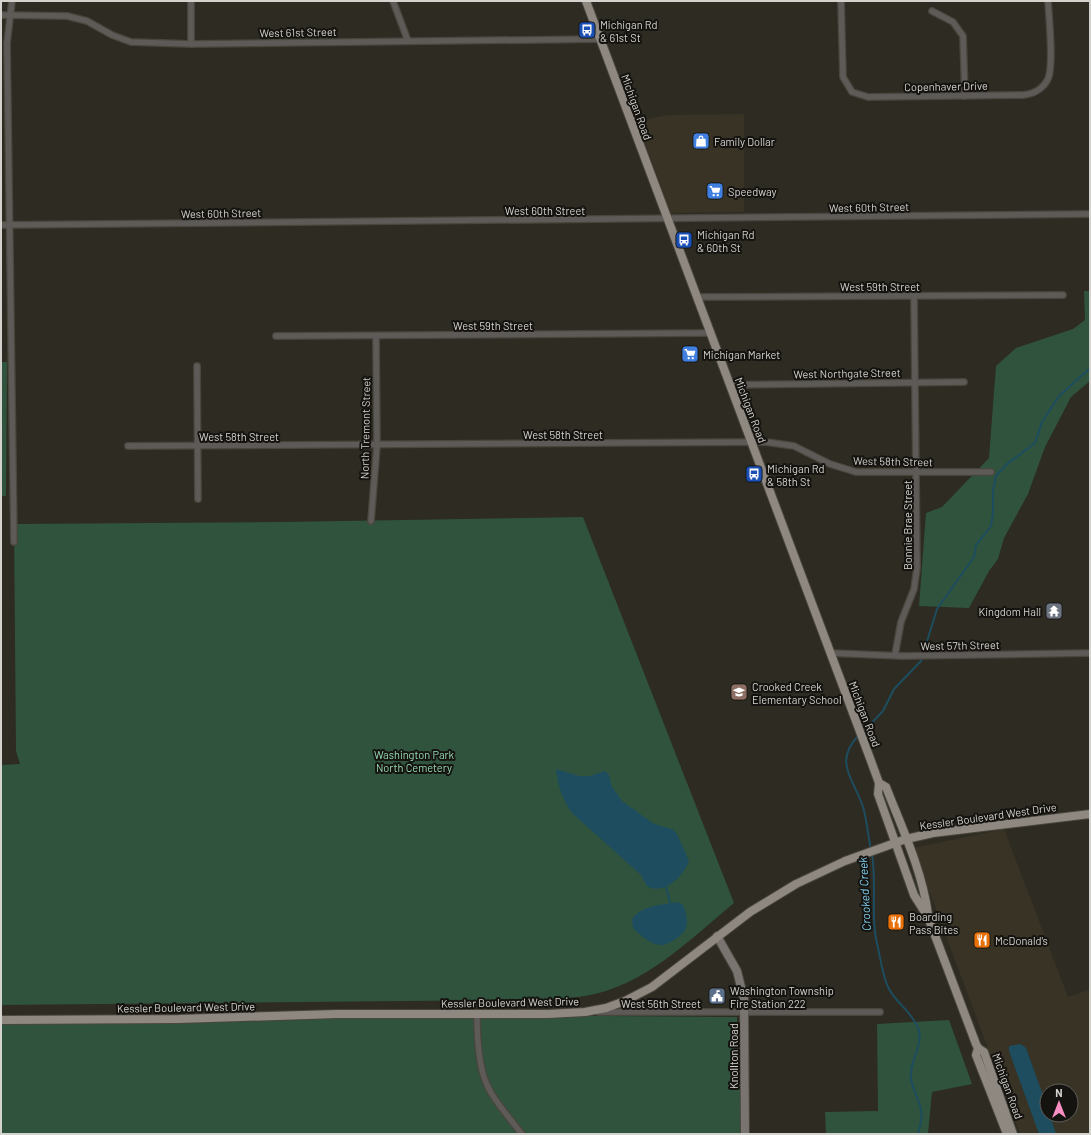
<svg xmlns="http://www.w3.org/2000/svg" width="1091" height="1135" font-family="Barlow,sans-serif">
<rect width="100%" height="100%" fill="#2d2b22"/>
<g fill="#383325" fill-rule="evenodd">
<polygon points="744,114 744,212 671,213 637,121 667,115"/>
<path d="M1004 829 1068 997 1090 989V1134H1020L913 848ZM1047 1091H1071V1115H1047Z"/>
</g>
<g fill="#30533e">
<polygon points="1084,291 1090,291 1090,381 1071,397 1045,447 1028,494 1004,538 998,559 989,571 969,608 919,606 926,513 942,507 989,458 996,366 1016,348 1073,329 1085,320"/>
<polygon points="1,362 7,362 6,496 1,496"/>
<path d="M583 517 734 903C689 940 645 986 585 996 560 1000 533 999 508 1000L1 1005V765L20 764 16 751 14 524 281 522Z"/>
<polygon points="337,1014 737,1017 742,1134 1,1134 1,1020"/>
<polygon points="949,1020 972,1084 932,1092 928,1134 826,1134 825,1112 878,1111 877,1024"/>
</g>
<g fill="#1d4d5f">
<path d="M556 769 579 776H590L605 771 609 775 612 787 622 801 654 824 672 829 677 834 689 861C684 876 663 896 647 886L641 875 572 813C562 799 558 786 556 769Z"/>
<path d="M678 902 683 905C689 920 690 931 674 940 670 942 665 946 660 945 650 944 640 935 633 928L632 920C640 905 663 905 678 902Z"/>
<polygon points="1021,1044 1026,1048 1047,1106 1047,1115 1050,1115 1056,1134 1039,1134 1009,1051 1009,1046"/>
</g>
<g fill="none" stroke-linecap="round" stroke-linejoin="round">
<g stroke="#1d4d5f" stroke-width="2">
<polyline points="863,732 883,711 894,689 921,661 937,609 974,557 976,545 991,526 993,513 993,491 996,476 1007,464 1035,443 1042,422 1059,396 1090,368"/>
<path d="M858 736C833 763 854 779 863 807 867 820 868 836 871 850"/>
<path d="M872 854C877 885 870 918 878 948 881 961 883 978 889 989 897 1004 912 1012 918 1028 924 1042 912 1058 911 1072 909 1085 919 1097 921 1110 923 1118 920 1126 918 1134"/>
<polyline points="666,886 670,903"/>
</g>
<g stroke="#48463d" stroke-width="8">
<g id="street">
<polyline points="12,1 7,43 14,542"/>
<polyline points="191,1 191,44"/>
<polyline points="393,1 408,41"/>
<path d="M841 1 843 77 852 92 868 97 1023 95C1033 94 1043 89 1048 79 1054 65 1049 18 1048 1"/>
<polyline points="932,11 953,22 963,36 965,96"/>
<polyline points="1,15 67,16 87,21 112,35 131,42 191,44 601,39"/>
<polyline points="1,225 1090,214"/>
<polyline points="696,297 1063,295"/>
<polyline points="276,336 710,333"/>
<polyline points="197,366 198,499"/>
<polyline points="730,385 964,382"/>
<polyline points="128,446 766,442 794,446 830,464 856,472 991,472"/>
<polyline points="371,521 377,445 376,336"/>
<polyline points="830,653 902,656 1090,653"/>
<polyline points="895,655 901,622 914,589 917,568 914,296"/>
<polyline points="598,1012 880,1012"/>
<path d="M477 1015C477 1035 478 1055 483 1074 489 1096 508 1116 522 1134"/>
</g>
</g>
<g stroke="#48463d" stroke-width="10">
<polyline id="secondary" points="717,936 737,971 744,999 745,1134"/>
</g>
<g stroke="#48463d" stroke-width="10">
<g id="primary">
<polyline points="586,1 871,761 879,783 878,794 914,895 928,917 976,1044 978,1048 984,1052 1013,1134"/>
<path d="M879 783 886 787C902 828 922 870 928 914"/>
<polyline points="1,1020 179,1019 337,1014 548,1014 585,1012 606,1008 625,1001 652,987 750,912 796,884 845,861 906,839 933,833 1090,814"/>
<polyline points="978,1048 976,1055 1007,1134"/>
</g>
</g>
<use href="#street" stroke="#5d5a57" stroke-width="5.5"/>
<use href="#secondary" stroke="#79746f" stroke-width="8"/>
<use href="#primary" stroke="#8f8881" stroke-width="8"/>
</g>
<defs>
<g id="bus-square" transform="scale(0.9)"><rect x="-9" y="-9" width="18" height="18" rx="4" fill="#1a4fb4" stroke="#141310"/><path d="M-5-6H5V4H4V6H2V4H-2V6H-4V4H-5ZM-3.5-4V0h7V-4ZM-3.5 1.2v1.5H-2V1.2ZM2 1.2v1.5H3.5V1.2Z" fill="#fff"/></g>
<g id="shop-square" transform="scale(0.9)"><rect x="-9" y="-9" width="18" height="18" rx="4" fill="#3f7fe0" stroke="#141310"/><path d="M-5-2.5h2.3a2.7 3.5 0 0 1 5.4 0H5L5.5 6h-11ZM-1.5-2.5h3a1.5 2.3 0 0 0-3 0Z" fill="#fff"/></g>
<g id="supermarket-square" transform="scale(0.9)"><rect x="-9" y="-9" width="18" height="18" rx="4" fill="#3f7fe0" stroke="#141310"/><path d="M-6-5.5h2.5l.6 2H6L4.5 2H-2.5L-4.4-4H-6ZM-1.5 3.2a1.3 1.3 0 1 0 .1 0ZM3 3.2a1.3 1.3 0 1 0 .1 0Z" fill="#fff"/></g>
<g id="temple-square" transform="scale(0.9)"><rect x="-9" y="-9" width="18" height="18" rx="4" fill="#6b7280" stroke="#141310"/><path d="M0-6L5-2H3V0L6.5 2.5H4V6H1.5V3h-3V6H-4V2.5H-6.5L-3 0V-2H-5Z" fill="#fff"/></g>
<g id="school-square" transform="scale(0.9)"><rect x="-9" y="-9" width="18" height="18" rx="4" fill="#8d6e63" stroke="#141310"/><path d="M0-5L7-2L0 1L-7-2ZM-4 1L0 2.5L4 1V4Q0 6-4 4Z" fill="#fff"/></g>
<g id="restaurant-square" transform="scale(0.9)"><rect x="-9" y="-9" width="18" height="18" rx="4" fill="#e8710a" stroke="#141310"/><path d="M-5-6h1v4h1v-4h1v4h1v-4h1v5L-1.5 .5V6h-2V.5L-5-1ZM5-6V6H3V1.5H1.5Q1.5-4 5-6Z" fill="#fff"/></g>
<g id="civic-square" transform="scale(0.9)"><rect x="-9" y="-9" width="18" height="18" rx="4" fill="#5c6f8a" stroke="#141310"/><path d="M-.6-6.5H3V-4.5H.6V-3L4-1V1h2V6H-6V1h2V-1L-.6-3ZM-1.2 2.5V6h2.4V2.5Z" fill="#fff"/></g>
</defs>
<g fill-rule="evenodd">
<use href="#bus-square" x="587" y="30"/>
<use href="#shop-square" x="701" y="141"/>
<use href="#supermarket-square" x="715" y="191"/>
<use href="#bus-square" x="684" y="240"/>
<use href="#supermarket-square" x="690" y="354"/>
<use href="#bus-square" x="754" y="474"/>
<use href="#temple-square" x="1054" y="611"/>
<use href="#school-square" x="739" y="692"/>
<use href="#restaurant-square" x="896" y="922"/>
<use href="#restaurant-square" x="982" y="940"/>
<use href="#civic-square" x="717" y="996"/>
</g>
<g text-anchor="middle" dominant-baseline="central" stroke-width="4" stroke-linejoin="round" paint-order="stroke">
<g font-size="11" fill="#d4d2cd" stroke="#141310" text-anchor="start">
<text x="600" y="24">Michigan Rd<tspan x="600" dy="13">&amp; 61st St</tspan></text>
<text x="714" y="141">Family Dollar</text>
<text x="728" y="191">Speedway</text>
<text x="697" y="234">Michigan Rd<tspan x="697" dy="13">&amp; 60th St</tspan></text>
<text x="703" y="354">Michigan Market</text>
<text x="767" y="468">Michigan Rd<tspan x="767" dy="13">&amp; 58th St</tspan></text>
<text x="1041" y="611" text-anchor="end">Kingdom Hall</text>
<text x="752" y="686">Crooked Creek<tspan x="752" dy="13">Elementary School</tspan></text>
<text x="909" y="916">Boarding<tspan x="909" dy="13">Pass Bites</tspan></text>
<text x="995" y="940">McDonald's</text>
<text x="730" y="990">Washington Township<tspan x="730" dy="13">Fire Station 222</tspan></text>
</g>
<g font-size="11" fill="#d4d2cd" stroke="#141310">
<text transform="translate(298 32) rotate(-1)">West 61st Street</text>
<text transform="translate(946 86) rotate(-1)">Copenhaver Drive</text>
<text transform="translate(637 107) rotate(70)">Michigan Road</text>
<text transform="translate(869 207) rotate(-1)">West 60th Street</text>
<text x="545" y="210">West 60th Street</text>
<text transform="translate(221 213) rotate(-1)">West 60th Street</text>
<text x="880" y="286">West 59th Street</text>
<text x="493" y="325">West 59th Street</text>
<text transform="translate(847 373) rotate(-1)">West Northgate Street</text>
<text transform="translate(751 410) rotate(69)">Michigan Road</text>
<text transform="translate(365 428) rotate(-89)">North Tremont Street</text>
<text x="563" y="434">West 58th Street</text>
<text x="239" y="436">West 58th Street</text>
<text transform="translate(893 461) rotate(1)">West 58th Street</text>
<text transform="translate(907 525) rotate(-90)">Bonnie Brae Street</text>
<text transform="translate(960 645) rotate(-1)">West 57th Street</text>
<text transform="translate(865 714) rotate(69)">Michigan Road</text>
<text transform="translate(988 816) rotate(-8)">Kessler Boulevard West Drive</text>
<text transform="translate(510 1002) rotate(-1)">Kessler Boulevard West Drive</text>
<text x="661" y="1003">West 56th Street</text>
<text transform="translate(186 1007) rotate(-1)">Kessler Boulevard West Drive</text>
<text transform="translate(733 1056) rotate(-90)">Knollton Road</text>
<text transform="translate(1008 1086) rotate(70)">Michigan Road</text>
</g>
<g font-size="11" fill="#98dcb3" stroke="#141310">
<text x="414" y="754">Washington Park<tspan x="414" dy="13">North Cemetery</tspan></text>
</g>
<g font-size="12" font-style="italic" fill="#81cfef" stroke="#141310">
<text transform="translate(864 894) rotate(-93)">Crooked Creek</text>
</g>
</g>
<rect width="1091" height="1135" fill="none" stroke="#d4d2cd" stroke-width="4"/>
<g transform="translate(1059 1103)"><circle r="19" fill="#141310" stroke="#615f5c"/>
<path d="M0-3L7 15L0 10L-7 15Z" fill="#fb8fc4"/>
<text y="-6" font-size="11" font-weight="bold" text-anchor="middle" fill="#d4d2cd">N</text>
</g>
</svg>
